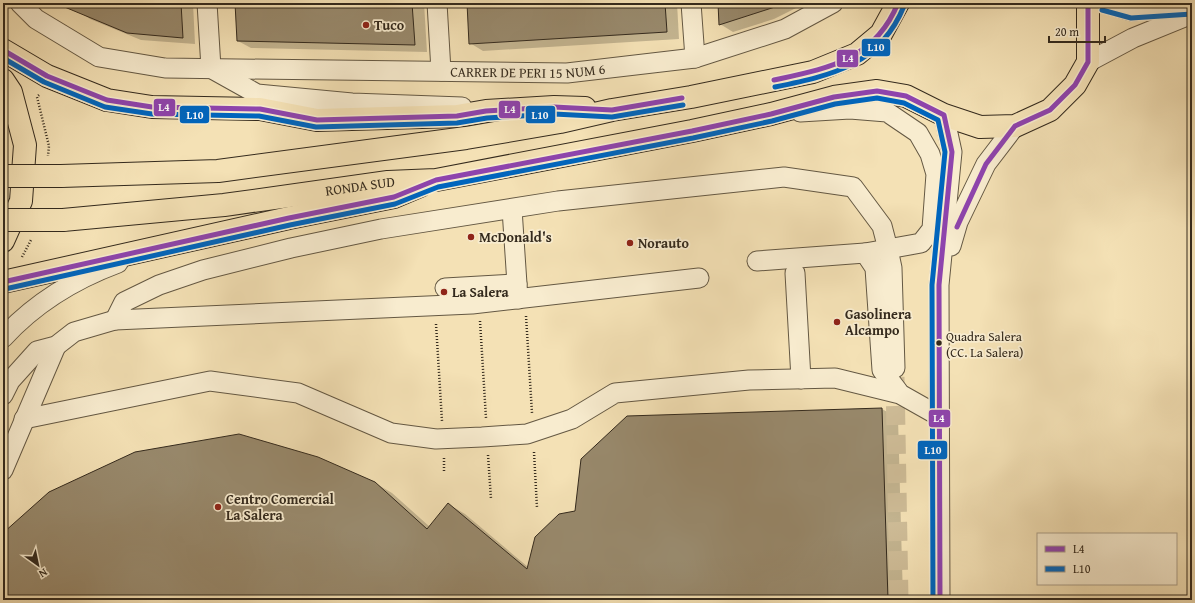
<svg xmlns="http://www.w3.org/2000/svg" width="1195" height="603" font-family="'Gentium Book Plus',serif">
<rect width="100%" height="100%" fill="#f4e1b5"/>
<filter id="stains"><feTurbulence type="fractalNoise" baseFrequency=".005" numOctaves="4"/><feColorMatrix values="0 0 0 0 .2 0 0 0 0 .09 0 0 0 0 .02 0 0 0 .5 -.17"/></filter>
<radialGradient id="worn" r=".72"><stop offset=".6" stop-color="#630" stop-opacity="0"/><stop offset="1" stop-color="#630" stop-opacity=".3"/></radialGradient>
<g fill="#0003">
<polygon points="66,3 193,3 195,44 141,40 90,19"/>
<polygon points="236,3 424,3 427,52 251,48 238,41"/>
<polygon points="468,3 677,3 679,39 483,51 470,43"/>
<polygon points="719,3 806,3 774,19 733,32 720,24"/>
<polygon points="882,409 898,418 903,600 3,600 3,534 375,483 392,493 430,527 448,504 465,514 528,567 576,512"/>
</g>
<g fill="#98896c" stroke="#342a1d">
<polygon points="55,3 181,3 183,38 127,33"/>
<polygon points="235,3 412,3 415,45 237,41"/>
<polygon points="467,3 665,3 667,32 469,44"/>
<polygon points="718,3 777,3 778,6 719,25"/>
<polygon points="882,408 888,600 3,600 3,533 49,492 135,452 239,434 318,457 375,482 427,529 448,503 527,569 535,537 559,514 575,511 581,459 627,416"/>
</g>
<g fill="none" stroke-linecap="round" stroke-linejoin="round">
<polyline stroke="#cebc97" stroke-width="19" stroke-dasharray="19 10" stroke-linecap="butt" points="895,377 899,600"/>
<g stroke="#645843" stroke-width="21">
<g id="minor">
<path id="s1" d="M20 3 36 19 99 57 165 68 567 73 695 58 785 29 833 3"/>
<polyline points="207,3 211,68"/>
<polyline points="437,3 441,71"/>
<polyline points="691,3 695,58"/>
<polyline points="1104,3 1131,11 1192,7"/>
<polyline points="1088,62 1133,38 1192,14"/>
<polyline points="214,70 257,94 352,103 462,107"/>
<polyline points="800,112 850,109 887,112 918,133 930,154 936,174 932,229 921,243 865,253"/>
<polyline points="512,209 518,299"/>
<polyline points="951,246 958,222 986,164 1015,126"/>
<polyline points="757,261 865,253 875,268 882,370 898,391"/>
<polyline points="795,273 801,379"/>
<polyline points="445,288 517,284"/>
<polyline points="115,320 124,302 159,285 203,270 291,248 381,229 558,201 784,177 853,187 882,226 888,249 892,268 895,368"/>
<path d="M3 338C34 304 75 279 118 263"/>
<polyline points="3,395 10,381 37,351 56,346 74,332 115,320 472,304 699,278"/>
<polyline points="24,419 210,381 298,393 391,433 436,439 482,437 527,434 572,419 615,393 749,380 835,378 900,394 939,416"/>
<polyline points="3,470 56,346"/>
<polyline points="940,600 939,285 952,152 944,115"/>
</g>
</g>
<g stroke="#342a1d" stroke-width="24">
<g id="major">
<polyline points="3,50 47,76 107,100 152,107 260,109 317,120 457,116 486,111 554,107 585,108"/>
<polyline points="3,80 11,92 25,145 21,201 3,241"/>
<polyline points="61,176 218,171 466,138 560,122 612,110 691,97 813,72 857,54 881,34 898,3"/>
<path id="s2" d="M63 220 224 205 388 182 436 180 692 131 771 114 834 97 877 91 906 96 944 115 980 127 1015 126 1050 110 1075 85 1088 62V3"/>
<polyline points="3,282 289,218 394,197 420,186"/>
</g>
</g>
<g stroke="#342a1d" stroke-width="2.5" stroke-dasharray="1 2" stroke-linecap="butt">
<polyline points="39,95 37,97 49,146 48,156"/>
<polyline points="22,257 31,240"/>
<polyline points="526,316 532,413"/>
<polyline points="480,321 486,418"/>
<polyline points="436,324 442,421"/>
<polyline points="534,452 537,508"/>
<polyline points="488,455 491,499"/>
<polyline points="444,458 444,471"/>
</g>
<use href="#minor" stroke="#f8eccf" stroke-width="19"/>
<use href="#major" stroke="#f4e1b5" stroke-width="22"/>
<g stroke="#342a1d" stroke-width="24" stroke-linecap="butt">
<g id="major-bridge">
<polyline points="3,176 61,176"/>
<polyline points="3,220 63,220"/>
</g>
</g>
<use href="#major-bridge" stroke="#f4e1b5" stroke-width="22"/>
<g stroke="#f8eccf" stroke-width="8">
<g id="bus-1">
<polyline points="3,50 47,76 107,100 152,107 260,109 317,120 457,116 486,111 554,107 612,110 682,98"/>
<path d="M774 80C829 68 875 60 898 3"/>
<polyline points="957,227 986,164 1015,126 1050,110 1075,85 1088,62 1088,3"/>
<polyline points="3,282 289,218 394,197 436,180 692,131 771,114 834,97 877,91 906,96 944,115 952,152 939,285 940,600"/>
</g>
</g>
<g stroke="#f8eccf" stroke-width="8">
<g id="bus-2">
<polyline points="1102,10 1131,18 1192,14"/>
<polyline points="3,58 44,82 105,107 152,114 259,116 316,127 457,123 487,118 554,114 612,117 683,105"/>
<path d="M775 87C833 75 880 65 904 6"/>
<polyline points="5,289 290,225 395,204 438,187 693,138 772,121 835,104 877,98 904,103 938,120 945,152 932,285 933,600"/>
</g>
</g>
<use href="#bus-1" stroke="#8e44ad" stroke-width="5"/>
<use href="#bus-2" stroke="#0065bd" stroke-width="5"/>
</g>
<g fill="#8f2418" stroke="#f8eccf" stroke-width="1.5">
<circle cx="366" cy="25" r="4"/>
<circle cx="471" cy="237" r="4"/>
<circle cx="630" cy="243" r="4"/>
<circle cx="444" cy="292" r="4"/>
<circle cx="837" cy="322" r="4"/>
<circle cx="218" cy="507" r="4"/>
</g>
<circle fill="#342a1d" stroke="#f8eccf" stroke-width="1.5" cx="939" cy="343" r="3.5"/>
<g text-anchor="middle" dominant-baseline="central" stroke-width="3.5" stroke-linejoin="round" paint-order="stroke">
<g font-size="13" fill="#342a1d" stroke="#f8eccf" text-anchor="start">
<text x="946" y="336">Quadra Salera<tspan x="946" dy="16">(CC. La Salera)</tspan></text>
</g>
<g font-size="14" font-weight="bold" fill="#342a1d" stroke="#f8eccf" text-anchor="start">
<text x="374" y="25">Tuco</text>
<text x="479" y="237">McDonald's</text>
<text x="638" y="243">Norauto</text>
<text x="452" y="292">La Salera</text>
<text x="845" y="314">Gasolinera<tspan x="845" dy="16">Alcampo</tspan></text>
<text x="226" y="499">Centro Comercial<tspan x="226" dy="16">La Salera</tspan></text>
</g>
<g font-size="14" fill="#342a1d" stroke="#f8eccf">
<text stroke="none"><textPath href="#s1" startOffset="526">CARRER DE PERI 15 NUM 6</textPath></text>
<text stroke="none"><textPath href="#s2" startOffset="299">RONDA SUD</textPath></text>
</g>
</g>
<g stroke="#f8eccf" stroke-width="1.5">
<rect x="861" y="38" width="30" height="19" rx="4" fill="#0065bd"/>
<rect x="836" y="49" width="23" height="19" rx="4" fill="#8e44ad"/>
<rect x="153" y="98" width="23" height="19" rx="4" fill="#8e44ad"/>
<rect x="498" y="100" width="23" height="19" rx="4" fill="#8e44ad"/>
<rect x="179" y="105" width="31" height="19" rx="4" fill="#0065bd"/>
<rect x="525" y="105" width="31" height="19" rx="4" fill="#0065bd"/>
<rect x="928" y="409" width="23" height="19" rx="4" fill="#8e44ad"/>
<rect x="917" y="440" width="31" height="20" rx="4" fill="#0065bd"/>
</g>
<g font-size="11" text-anchor="middle" font-weight="bold" fill="#fff">
<text x="876" y="51">L10</text>
<text x="848" y="62">L4</text>
<text x="164" y="111">L4</text>
<text x="510" y="113">L4</text>
<text x="195" y="119">L10</text>
<text x="540" y="119">L10</text>
<text x="939" y="422">L4</text>
<text x="933" y="454">L10</text>
</g>
<rect width="1195" height="603" fill="none" stroke="#f4e1b5" stroke-width="16"/>
<rect x="4" y="4" width="1187" height="595" fill="none" stroke="#342a1d" stroke-width="2"/>
<rect x="8" y="8" width="1179" height="587" fill="none" stroke="#342a1d"/>
<rect x="1037" y="533" width="140" height="52" fill="#f8eccf" stroke="#aa9e88"/>
<rect x="1045" y="546" width="20" height="6" fill="#8e44ad" stroke="#aa9e88"/>
<text x="1073" y="553" font-size="12" fill="#342a1d">L4</text>
<rect x="1045" y="566" width="20" height="6" fill="#0065bd" stroke="#aa9e88"/>
<text x="1073" y="573" font-size="12" fill="#342a1d">L10</text>
<g transform="translate(38 565) rotate(147)" stroke="#f8eccf" stroke-width="3" paint-order="stroke">
<path d="M0-3L7 15L0 10L-7 15Z" fill="#342a1d"/>
<text y="-6" font-size="11" font-weight="bold" text-anchor="middle" fill="#342a1d">N</text>
</g>
<path d="M1049 36v6h56v-6" fill="none" stroke="#342a1d" stroke-width="2"/>
<text x="1055" y="36" font-size="12" fill="#342a1d" stroke="#f8eccf" stroke-width="3" paint-order="stroke">20 m</text>
<rect width="100%" height="100%" filter="url(#stains)"/>
<rect width="100%" height="100%" fill="url(#worn)"/>
</svg>
